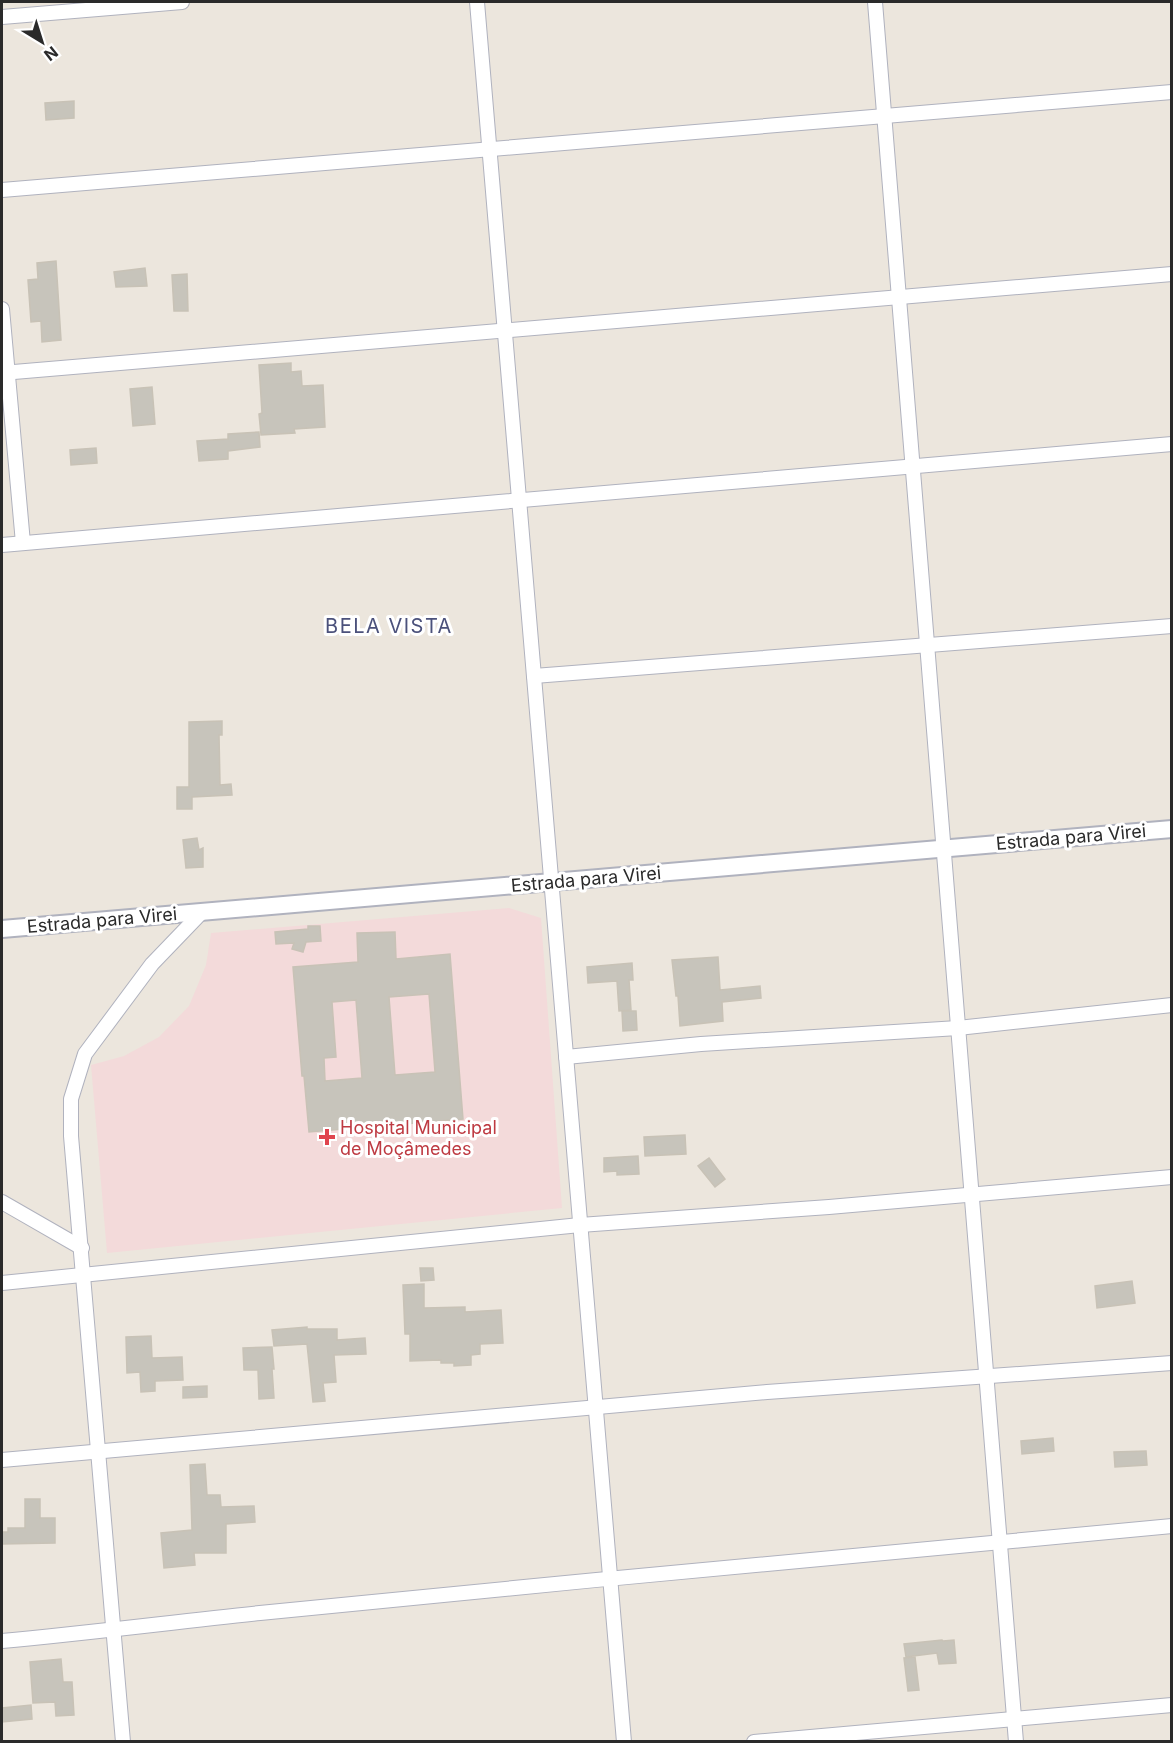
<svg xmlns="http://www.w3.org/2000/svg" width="1173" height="1743" font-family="Inter,sans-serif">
<rect width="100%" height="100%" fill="#ece6dd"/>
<polygon fill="#f3dada" points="509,908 541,918 562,1208 107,1253 91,1065 124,1056 159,1037 189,1006 206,965 211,933"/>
<g fill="#c7c4bb" stroke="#c8c2b6" stroke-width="1.5" fill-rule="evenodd">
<polygon points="74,101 74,118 46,120 45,103"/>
<polygon points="56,261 61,340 42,342 41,321 31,322 28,280 38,279 37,263"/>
<polygon points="145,268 147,286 116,287 114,272"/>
<polygon points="187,274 188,311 174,311 172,275"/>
<polygon points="291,363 291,372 301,371 302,386 323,385 325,427 294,429 295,433 261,435 259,414 262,413 259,365"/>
<polygon points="152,387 155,424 133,426 130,389"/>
<polygon points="259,432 260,447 228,451 228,459 199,461 197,441 228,439 228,434"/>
<polygon points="96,448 97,463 71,465 70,450"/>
<polygon points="222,721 222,735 219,735 220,785 231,784 232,795 192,797 192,809 177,809 177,787 189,787 189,722"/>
<polygon points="197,838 199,850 203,848 203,867 186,868 183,840"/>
<polygon points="308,926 320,926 321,941 306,942 303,952 292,949 294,943 276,944 275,932 308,929"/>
<path d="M395 932 396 959 450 954 463 1119 309 1132 304 1076H302L293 967 358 962 357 933ZM429 994 435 1072 395 1075 389 997ZM356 1000 362 1078 325 1081 324 1058 336 1057 332 1002Z"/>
<polygon points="718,957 720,990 760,986 761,998 722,1002 723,1021 680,1026 678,996 676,996 672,960"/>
<polygon points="632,963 633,980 629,980 631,1010 619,1011 617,981 588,983 587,967"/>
<polygon points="622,1011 636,1011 637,1030 623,1031"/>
<polygon points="685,1135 686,1154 645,1156 644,1137"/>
<polygon points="638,1156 639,1174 617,1175 617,1171 604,1172 604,1158"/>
<polygon points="709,1158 725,1179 715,1187 698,1166"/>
<polygon points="420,1268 433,1268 434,1280 421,1281"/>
<polygon points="1132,1281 1135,1303 1097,1308 1095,1286"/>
<polygon points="424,1284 424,1308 465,1307 465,1312 501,1310 503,1343 480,1344 480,1354 471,1355 471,1365 454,1366 454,1363 441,1363 441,1360 410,1361 410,1334 405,1334 403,1285"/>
<polygon points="307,1327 307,1329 337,1329 337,1340 365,1338 366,1354 334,1355 336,1382 323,1383 325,1401 313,1402 307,1344 274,1346 272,1330"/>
<polygon points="151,1336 152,1358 182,1357 183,1380 155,1381 155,1391 141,1392 140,1372 127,1373 126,1337"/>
<polygon points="272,1347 274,1369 272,1369 274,1398 259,1399 258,1370 244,1370 243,1348"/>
<polygon points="207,1386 207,1397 183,1398 183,1387"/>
<polygon points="1053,1438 1054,1451 1022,1454 1021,1441"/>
<polygon points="1146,1451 1147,1465 1115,1467 1114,1452"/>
<polygon points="205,1464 207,1495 220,1495 221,1507 254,1506 255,1522 226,1524 226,1553 194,1553 195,1565 164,1568 161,1533 192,1530 190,1465"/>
<polygon points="25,1499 40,1499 40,1518 55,1518 55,1543 2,1544 2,1532 8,1532 8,1528 25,1528"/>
<polygon points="942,1640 943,1641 954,1640 956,1663 939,1664 937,1653 906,1657 904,1644"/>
<polygon points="915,1657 919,1690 908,1691 904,1658"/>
<polygon points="61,1659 63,1682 72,1682 74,1715 56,1716 55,1702 33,1703 30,1662"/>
<polygon points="31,1705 32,1719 2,1722 2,1708"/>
</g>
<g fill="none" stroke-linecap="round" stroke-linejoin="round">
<g stroke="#b0b2be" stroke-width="16">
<g id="minor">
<polyline points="477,2 624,1742"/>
<polyline points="875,2 1016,1742"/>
<polyline points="2,17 182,2"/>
<polyline points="2,190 1172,92"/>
<polyline points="2,309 23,543"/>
<polyline points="2,373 1172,274"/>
<polyline points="2,545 1172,444"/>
<polyline points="534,676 1172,626"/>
<polyline points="566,1057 701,1044 958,1028 1172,1005"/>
<polyline points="2,1202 82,1248"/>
<polyline points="2,1283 580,1225 829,1207 1172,1177"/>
<polyline points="2,1460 767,1392 1172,1363"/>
<path d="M2 1641C88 1633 174 1622 260 1613 564 1583 867 1553 1172 1526"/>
<polyline points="123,1742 71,1136 71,1099 85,1054 152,964 202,912"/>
<polyline points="754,1742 1172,1705"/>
</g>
</g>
<g stroke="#b0b2be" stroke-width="20">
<polyline id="tertiary" points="2,929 1172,829"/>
</g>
<use href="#minor" stroke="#fff" stroke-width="14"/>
<use href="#tertiary" stroke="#fff" stroke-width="16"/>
</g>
<path fill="#e0444e" stroke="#fff" stroke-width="2" d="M324 1128h6v6h6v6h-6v6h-6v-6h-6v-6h6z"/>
<g text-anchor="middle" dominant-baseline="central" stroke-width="6" stroke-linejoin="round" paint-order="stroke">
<g font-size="18" fill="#2a2a2a" stroke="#fff">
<text transform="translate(1071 837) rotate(-5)">Estrada para Virei</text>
<text transform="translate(586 879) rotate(-5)">Estrada para Virei</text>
<text transform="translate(102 920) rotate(-5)">Estrada para Virei</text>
</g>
<g font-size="18" fill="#be3a42" stroke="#fff" text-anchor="start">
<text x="340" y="1127">Hospital Municipal<tspan x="340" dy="21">de Moçâmedes</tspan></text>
</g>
<g font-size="20" letter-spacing="1.5" fill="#4b517b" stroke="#fff">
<text x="389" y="626">BELA VISTA</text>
</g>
</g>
<rect width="1173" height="1743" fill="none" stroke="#2a2a2a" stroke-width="6"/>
<g transform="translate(42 42) rotate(142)" stroke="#ffffff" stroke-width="4.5" paint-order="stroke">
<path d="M0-4.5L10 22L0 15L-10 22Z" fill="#2a2a2a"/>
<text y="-9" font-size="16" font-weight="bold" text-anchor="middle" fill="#2a2a2a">N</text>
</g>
</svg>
